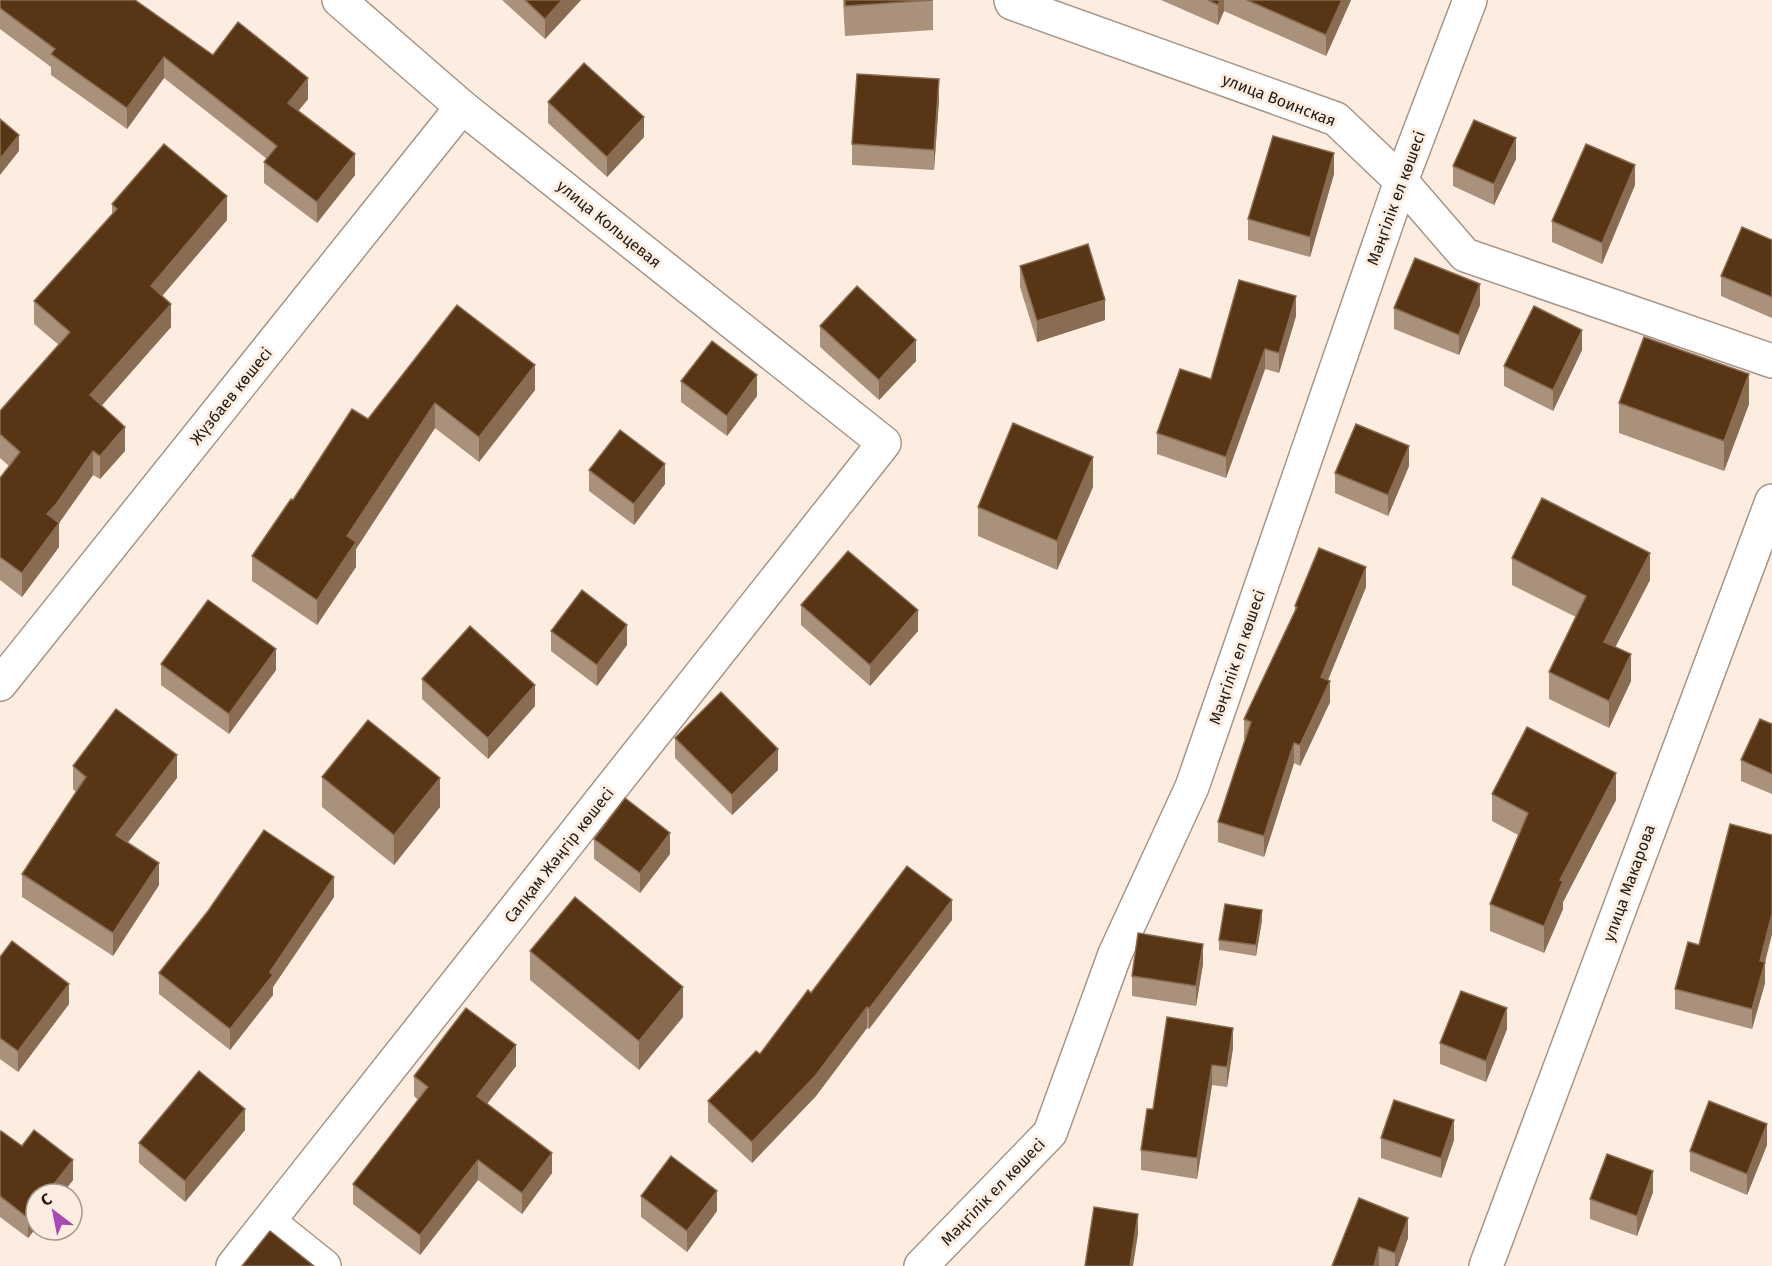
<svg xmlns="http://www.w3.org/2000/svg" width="1772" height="1266" font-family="'Fira Sans',sans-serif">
<rect width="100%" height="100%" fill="#fdede1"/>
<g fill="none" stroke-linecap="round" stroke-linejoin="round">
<g stroke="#a79587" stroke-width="36">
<g id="street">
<polyline points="1011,0 1012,3 1336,119 1401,181 1465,255 1772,361"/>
<polyline points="0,684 462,107"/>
<polyline points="269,1222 324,1266"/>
<polyline points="233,1266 884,443 462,107 339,0"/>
<polyline points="921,1266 1050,1133 1115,954 1192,787 1401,181 1470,0"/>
<polyline points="1486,1266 1772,501"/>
</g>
</g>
<use href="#street" stroke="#fff" stroke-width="33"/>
</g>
<g fill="#aa917b">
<polygon points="0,0 213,55 308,99 298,111 355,175 317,223 264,183 264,162 267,159 164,78 127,129 51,75 51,67 0,29"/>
<polygon points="502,0 581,0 545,39"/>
<polygon points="843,0 933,0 933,30 845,36"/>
<polygon points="1161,0 1351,0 1326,56 1224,11 1218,25"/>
<polygon points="939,100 934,170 852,165 852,144"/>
<polygon points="548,102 644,137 607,177 548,123"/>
<polygon points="1516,159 1494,205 1453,186 1453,166"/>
<polygon points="1334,174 1310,257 1248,240 1248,219"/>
<polygon points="1635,185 1602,264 1552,242 1552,221"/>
<polygon points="112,204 227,220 162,296 171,327 101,406 125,451 100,479 93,475 59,523 59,547 22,597 0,580 0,478 9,466 0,458 0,411 59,345 34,324 34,301 112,214"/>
<polygon points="1772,240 1772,318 1721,296 1721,276"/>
<polygon points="1020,266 1105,320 1037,342 1020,287"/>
<polygon points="457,305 535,390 479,462 435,428 356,549 356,567 317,625 252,581 252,556 293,500 368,419"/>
<polygon points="1480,305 1459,355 1394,329 1394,308"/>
<polygon points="1296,316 1279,373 1265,369 1226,478 1157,454 1157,433"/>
<polygon points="820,326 916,361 879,400 820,347"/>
<polygon points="1582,350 1553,411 1504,386 1504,366"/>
<polygon points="681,381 757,396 727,436 681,402"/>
<polygon points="1619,403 1749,404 1724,471 1619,433"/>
<polygon points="1409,466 1388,516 1335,493 1335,473"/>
<polygon points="589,470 665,484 634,525 589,491"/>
<polygon points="1093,487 1057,570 978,536 978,507"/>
<polygon points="1512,558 1650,580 1615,647 1631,681 1609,728 1549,699 1549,672 1576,617 1512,585"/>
<polygon points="1366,587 1328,680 1330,702 1300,766 1294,763 1264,857 1218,842 1218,822 1245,740 1244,739 1244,719 1295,612 1295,606"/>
<polygon points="801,605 918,631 870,686 801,625"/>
<polygon points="551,631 627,645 597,686 551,651"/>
<polygon points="161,664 276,670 229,734 161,685"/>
<polygon points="422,679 535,706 488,759 422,699"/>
<polygon points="1772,724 1772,794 1741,781 1741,760"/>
<polygon points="675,738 778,770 732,815 675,758"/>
<polygon points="73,766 177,778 127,843 159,885 113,956 22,897 22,874 76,792 73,789"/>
<polygon points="322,777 440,807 394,865 322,807"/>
<polygon points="1492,794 1616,800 1563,902 1563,909 1544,953 1490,931 1490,904 1518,835 1492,821"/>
<polygon points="594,839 670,854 640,893 594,859"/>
<polygon points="334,897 273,987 273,995 230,1050 159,994 159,973"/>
<polygon points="952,920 869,1029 867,1028 816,1096 752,1163 708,1122 708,1101 760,1054 811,993"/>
<polygon points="1262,920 1256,956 1219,950 1219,940"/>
<polygon points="1772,934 1765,962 1765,983 1752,1029 1675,1009 1675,989 1699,945"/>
<polygon points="530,951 683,1017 639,1070 530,980"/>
<polygon points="0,957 69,1004 18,1072 0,1059"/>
<polygon points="1203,964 1196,1006 1132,996 1132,976"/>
<polygon points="1507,1029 1486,1082 1440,1064 1440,1043"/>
<polygon points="1233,1048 1227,1087 1212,1085 1197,1179 1141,1170 1141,1150 1153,1109"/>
<polygon points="516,1066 487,1104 552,1173 522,1214 478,1180 420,1255 353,1204 353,1184 418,1100 414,1096 414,1076"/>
<polygon points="245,1130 185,1202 139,1163 139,1143"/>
<polygon points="0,1132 73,1180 28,1238 0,1217"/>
<polygon points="1381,1138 1454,1140 1441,1178 1381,1158"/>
<polygon points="1767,1145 1747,1195 1690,1171 1690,1151"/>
<polygon points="1653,1192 1637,1236 1590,1219 1590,1199"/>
<polygon points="641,1196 717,1211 687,1252 641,1217"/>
<polygon points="1359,1198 1408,1238 1398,1266 1332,1266"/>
</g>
<g fill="#896c52">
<polygon points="562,0 581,0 545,39 545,19"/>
<polygon points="1220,0 1224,0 1224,11 1218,25 1218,5"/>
<polygon points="1342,0 1351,0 1326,56 1326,35"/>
<polygon points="164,57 164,78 127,129 127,108"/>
<polygon points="308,78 308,99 288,124 288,103"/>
<polygon points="939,79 939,100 934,170 934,150"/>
<polygon points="644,117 644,137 607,177 607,157"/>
<polygon points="19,135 19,151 0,175 0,159"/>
<polygon points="1516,138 1516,159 1494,205 1494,184"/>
<polygon points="1334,153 1334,174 1310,257 1310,237"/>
<polygon points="355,154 355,175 317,223 317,202"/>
<polygon points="1635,165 1635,185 1602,264 1602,243"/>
<polygon points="227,196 227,220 151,309 151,286"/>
<polygon points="1480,284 1480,305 1459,355 1459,335"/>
<polygon points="1296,296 1296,316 1279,373 1279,353"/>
<polygon points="1105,300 1105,320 1037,342 1037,321"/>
<polygon points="171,304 171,327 90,419 90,395"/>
<polygon points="1582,330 1582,350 1553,411 1553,390"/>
<polygon points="916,340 916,361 879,400 879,380"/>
<polygon points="1265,349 1265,369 1226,478 1226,457"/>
<polygon points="535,365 535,390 479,462 479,437"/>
<polygon points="1749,374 1749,404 1724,471 1724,441"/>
<polygon points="757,375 757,396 727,436 727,416"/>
<polygon points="435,403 435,428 356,549 356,567 317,625 317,600 347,536"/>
<polygon points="125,427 125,451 100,479 100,456"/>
<polygon points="1409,446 1409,466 1388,516 1388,495"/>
<polygon points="93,451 93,475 59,523 59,547 22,597 22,573 47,514"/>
<polygon points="1093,457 1093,487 1057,570 1057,541"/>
<polygon points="665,464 665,484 634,525 634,504"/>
<polygon points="1650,553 1650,580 1604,669 1604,642"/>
<polygon points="1366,567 1366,587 1321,697 1321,677"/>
<polygon points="918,610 918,631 870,686 870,665"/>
<polygon points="627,625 627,645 597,686 597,665"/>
<polygon points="276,649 276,670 229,734 229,714"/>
<polygon points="1631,654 1631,681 1609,728 1609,701"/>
<polygon points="1330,681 1330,702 1300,766 1300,745"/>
<polygon points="535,685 535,706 488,759 488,738"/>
<polygon points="1294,743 1294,763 1264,857 1264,836"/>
<polygon points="778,749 778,770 732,815 732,795"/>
<polygon points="177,755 177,778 116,858 116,835"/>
<polygon points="1616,773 1616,800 1563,902 1563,909 1544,953 1544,926 1560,880"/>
<polygon points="440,778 440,807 394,865 394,835"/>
<polygon points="670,833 670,854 640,893 640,873"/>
<polygon points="159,863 159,885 113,956 113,933"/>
<polygon points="334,877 334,897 273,987 273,995 230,1050 230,1029"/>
<polygon points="952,900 952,920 869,1029 869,1009"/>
<polygon points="1262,910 1262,920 1256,956 1256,945"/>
<polygon points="1772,914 1772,934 1760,981 1760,961"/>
<polygon points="1203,944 1203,964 1196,1006 1196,986"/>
<polygon points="1765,962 1765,983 1752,1029 1752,1009"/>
<polygon points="69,984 69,1004 18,1072 18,1051"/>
<polygon points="683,987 683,1017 639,1070 639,1041"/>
<polygon points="867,1007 867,1028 816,1096 752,1163 752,1142"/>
<polygon points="1507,1008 1507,1029 1486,1082 1486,1061"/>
<polygon points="1233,1028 1233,1048 1227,1087 1227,1067"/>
<polygon points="516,1045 516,1066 477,1117 477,1096"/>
<polygon points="1212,1065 1212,1085 1197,1179 1197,1158"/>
<polygon points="245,1109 245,1130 185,1202 185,1181"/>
<polygon points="1454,1120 1454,1140 1441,1178 1441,1158"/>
<polygon points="1767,1124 1767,1145 1747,1195 1747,1174"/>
<polygon points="552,1153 552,1173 522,1214 522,1193"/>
<polygon points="73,1160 73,1180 62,1194 46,1194"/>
<polygon points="478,1160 478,1180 420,1255 420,1235"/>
<polygon points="1653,1171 1653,1192 1637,1236 1637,1216"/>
<polygon points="717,1191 717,1211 687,1252 687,1231"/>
<polygon points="36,1208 36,1228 28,1238 28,1218"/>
<polygon points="1138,1214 1138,1234 1133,1266 1130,1266"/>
<polygon points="1408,1218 1408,1238 1398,1266 1395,1266 1395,1253"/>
<polygon points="1379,1247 1379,1266 1374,1266"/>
</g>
<g fill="#573515" stroke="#896c52" stroke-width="1.5">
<polygon points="0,0 135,0 213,55 238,22 308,78 288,103 355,154 317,202 264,162 277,146 164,57 127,108 51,54 55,49 0,8"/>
<polygon points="525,0 562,0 545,19"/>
<polygon points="845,0 933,0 845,6"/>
<polygon points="1208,0 1220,0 1218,5"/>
<polygon points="1247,0 1342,0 1326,35"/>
<polygon points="584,63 644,117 607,157 548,102"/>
<polygon points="857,74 939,79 934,150 852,144"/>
<polygon points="0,119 19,135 0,159"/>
<polygon points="1474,120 1516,138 1494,184 1453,166"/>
<polygon points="1273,136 1334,153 1310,237 1248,219"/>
<polygon points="164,144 227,196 151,286 171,304 90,395 125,427 100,456 93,451 57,503 47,514 59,523 22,573 0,557 0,478 20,452 0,434 0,411 70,332 34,301 117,209 112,204"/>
<polygon points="1586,144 1635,165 1602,243 1552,221"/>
<polygon points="1742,227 1772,240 1772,297 1721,276"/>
<polygon points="1088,244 1105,300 1037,321 1020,266"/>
<polygon points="1415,258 1480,284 1459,335 1394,308"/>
<polygon points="1239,280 1296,296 1279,353 1265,349 1226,457 1157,433 1180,369 1211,379"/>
<polygon points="857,286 916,340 879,380 820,326"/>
<polygon points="457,305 535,365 479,437 435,403 347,536 356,542 317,600 252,556 291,499 293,500 352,409 368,419"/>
<polygon points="1534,306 1582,330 1553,390 1504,366"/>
<polygon points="1644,337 1749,374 1724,441 1619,403"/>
<polygon points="712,341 757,375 727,416 681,381"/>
<polygon points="1013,423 1093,457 1057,541 978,507"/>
<polygon points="1356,424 1409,446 1388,495 1335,473"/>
<polygon points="620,430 665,464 634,504 589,470"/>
<polygon points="1542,498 1650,553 1604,642 1631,654 1609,701 1549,672 1586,596 1512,558"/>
<polygon points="1319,548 1366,567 1321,677 1330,681 1300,745 1294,743 1264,836 1218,822 1251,722 1244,719 1297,607 1295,606"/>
<polygon points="848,551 918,610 870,665 801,605"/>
<polygon points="582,590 627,625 597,665 551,631"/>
<polygon points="208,600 276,649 229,714 161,664"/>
<polygon points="470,626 535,685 488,738 422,679"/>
<polygon points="721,692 778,749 732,795 675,738"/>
<polygon points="116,709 177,755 116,835 159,863 113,933 22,874 86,777 73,766"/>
<polygon points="1760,719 1772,724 1772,774 1741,760"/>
<polygon points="368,720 440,778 394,835 322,777"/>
<polygon points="1527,727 1616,773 1560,880 1563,881 1544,926 1490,904 1528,813 1492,794"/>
<polygon points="625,798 670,833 640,873 594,839"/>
<polygon points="1730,824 1772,835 1772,914 1760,961 1765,962 1752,1009 1675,989 1688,942 1699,945"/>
<polygon points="264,830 334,877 270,972 273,975 230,1029 159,973 208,911"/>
<polygon points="907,866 952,900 869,1009 867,1007 816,1075 752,1142 708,1101 756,1051 760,1054 808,990 811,993"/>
<polygon points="575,897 683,987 639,1041 530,951"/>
<polygon points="1225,904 1262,910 1256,945 1219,940"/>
<polygon points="1138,933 1203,944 1196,986 1132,976"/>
<polygon points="12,941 69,984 18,1051 0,1038 0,957"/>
<polygon points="1461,991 1507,1008 1486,1061 1440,1043"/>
<polygon points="466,1008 516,1045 477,1096 552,1153 522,1193 478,1160 420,1235 353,1184 428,1087 414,1076"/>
<polygon points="1167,1017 1233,1028 1227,1067 1212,1065 1197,1158 1141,1150 1147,1109 1153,1109"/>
<polygon points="199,1071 245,1109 185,1181 139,1143"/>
<polygon points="1394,1100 1454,1120 1441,1158 1381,1138"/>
<polygon points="1709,1101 1767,1124 1747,1174 1690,1151"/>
<polygon points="34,1130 73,1160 46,1194 36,1194 36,1208 28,1218 0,1196 0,1132 1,1131 22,1146"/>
<polygon points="1607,1154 1653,1171 1637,1216 1590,1199"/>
<polygon points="671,1156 717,1191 687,1231 641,1196"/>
<polygon points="1359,1198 1408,1218 1395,1253 1379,1247 1374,1266 1332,1266"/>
<polygon points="1094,1207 1138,1214 1130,1266 1085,1266"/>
<polygon points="270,1231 314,1266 242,1266"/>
</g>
<g text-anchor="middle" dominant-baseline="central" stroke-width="6" stroke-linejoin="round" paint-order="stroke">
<g font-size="16" fill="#211b15" stroke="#fdede1">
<text transform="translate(1279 100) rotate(21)">улица Воинская</text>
<text transform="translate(1396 198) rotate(-70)">Мәңгілік ел көшесі</text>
<text transform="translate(609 224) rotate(39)">улица Кольцевая</text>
<text transform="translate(231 396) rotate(-51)">Жүзбаев көшесі</text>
<text transform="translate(1237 657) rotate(-71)">Мәңгілік ел көшесі</text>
<text transform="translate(559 855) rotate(-52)">Салқам Жәңгір көшесі</text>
<text transform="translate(1629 883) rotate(-70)">улица Макарова</text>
<text transform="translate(993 1192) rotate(-46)">Мәңгілік ел көшесі</text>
</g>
</g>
<g transform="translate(54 1212) rotate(328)"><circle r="28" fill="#fdede1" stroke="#a5998f" stroke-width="1.5"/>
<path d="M0-4.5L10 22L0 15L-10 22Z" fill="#a949b2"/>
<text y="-9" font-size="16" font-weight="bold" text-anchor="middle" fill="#211b15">С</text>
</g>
</svg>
